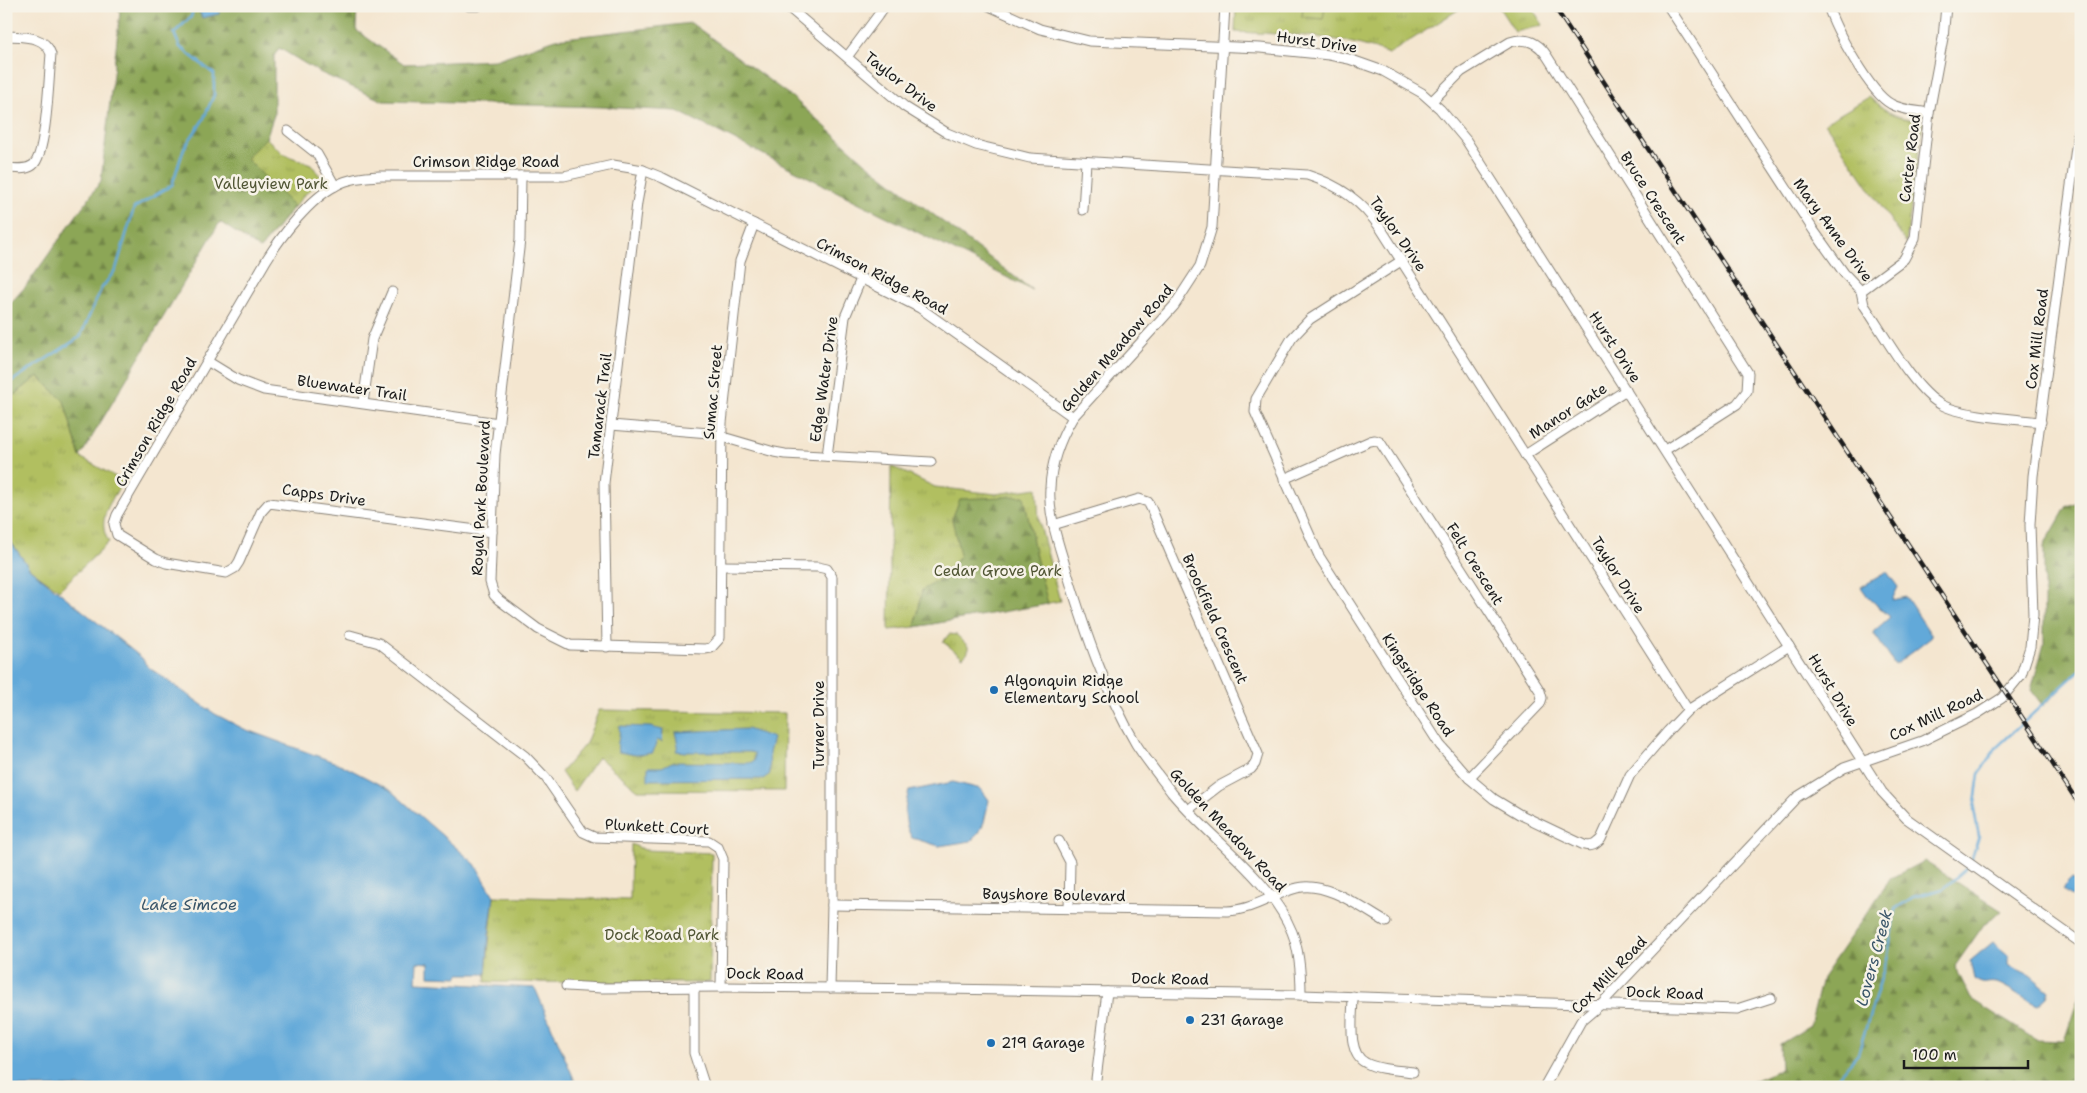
<svg xmlns="http://www.w3.org/2000/svg" width="2087" height="1093" font-family="'Shantell Sans',sans-serif">
<defs>
<pattern id="grass-tufts" width="24" height="20" patternUnits="userSpaceOnUse" patternTransform="scale(1.25)"><rect width="24" height="20" fill="#b1bf61"/><path d="M3 7l-1-3M5 7V3M7 7l1-3M15 17l-1-3M17 17v-4M19 17l1-3" fill="none" stroke="#98a454"/></pattern>
<pattern id="forest-firs" width="22" height="20" patternUnits="userSpaceOnUse" patternTransform="scale(1.25)"><rect width="22" height="20" fill="#8ca657"/><path d="M5 1l3.5 6h-7zM16 11l3.5 6h-7z" fill="#728647"/></pattern>
</defs>
<rect width="100%" height="100%" fill="#f7f3e8"/>
<filter id="ink" filterUnits="userSpaceOnUse"><feTurbulence type="fractalNoise" baseFrequency=".02" numOctaves="2"/><feDisplacementMap in="SourceGraphic" scale="10" xChannelSelector="R" yChannelSelector="G"/><feConvolveMatrix kernelMatrix="1 2 1 2 8 2 1 2 1" color-interpolation-filters="sRGB"/></filter>
<filter id="wash" filterUnits="userSpaceOnUse"><feTurbulence type="fractalNoise" baseFrequency=".0096" numOctaves="4" result="noise"/><feDisplacementMap in="SourceGraphic" scale="20" xChannelSelector="R" yChannelSelector="G"/><feGaussianBlur stdDeviation="1.12" result="paint"/><feColorMatrix in="noise" values="0 0 0 0 0 0 0 0 0 0 0 0 0 0 0 0 0 1.4 0 .05"/><feComposite in="paint" operator="in"/></filter>
<g filter="url(#wash)">
<rect width="100%" height="100%" fill="#f4e6d0"/>
<g fill="url(#grass-tufts)" stroke="#666e3e">
<path d="M1236 6H1464L1389 54C1338 34 1289 35 1235 32Z"/>
<polygon points="1498,6 1531,6 1543,25 1515,32"/>
<path d="M1869 97C1892 116 1895 117 1923 121L1906 243 1825 123Z"/>
<polygon points="266,138 285,155 311,164 323,180 304,195 260,249 246,158"/>
<path d="M37 376 64 400 80 457 123 481C112 500 95 520 109 542L59 590 30 569 6 535V402Z"/>
<polygon points="891,466 935,487 996,494 1037,488 1039,521 1060,601 915,627 889,630"/>
<polygon points="949,634 957,635 968,646 968,652 963,657 943,642"/>
<polygon points="599,710 785,713 784,791 638,790 598,757 574,791 561,772 586,743"/>
<polygon points="631,844 645,850 712,853 710,981 705,983 485,982 494,896 630,900"/>
</g>
<g fill="url(#forest-firs)" stroke="#54613a">
<polygon points="114,6 357,6 356,30 404,64 495,60 556,39 691,23 792,97 866,163 1032,290 677,111 601,107 383,101 319,72 279,48 274,56 274,115 266,138 246,158 294,206 260,249 220,222 80,457 64,401 38,376 6,402 6,308 26,286 101,181 120,12"/>
<polygon points="1024,496 1036,557 1048,604 915,627 922,590 942,579 960,555 952,519 960,499"/>
<polygon points="2081,501 2081,669 2043,706 2031,690 2044,644 2044,546 2067,506"/>
<polygon points="1924,861 2002,911 1985,923 1955,966 1971,999 2036,1040 2064,1041 2081,990 2081,1081 2077,1086 1739,1087 1781,1069 1780,1044 1810,1026 1822,978 1891,878"/>
</g>
<polygon fill="#b1bf61" stroke="#666e3e" points="1303,6 1325,6 1323,19 1302,17"/>
<g fill="#62a9d9" stroke="#3f627a">
<polygon points="197,6 221,6 219,14 202,18"/>
<polygon points="6,535 30,569 142,658 147,666 215,714 244,729 342,765 390,790 475,864 494,896 489,934 486,974 459,974 458,977 429,976 429,963 417,962 416,982 535,988 574,1079 574,1087 6,1087"/>
<polygon points="1887,572 1898,587 1892,600 1906,597 1932,636 1895,665 1873,632 1890,617 1868,597 1861,587"/>
<path d="M619 726 650 727 663 730 662 742 657 740 653 753 636 755 618 752C616 743 621 736 619 726Z"/>
<polygon points="747,729 773,738 769,753 770,774 763,779 648,780 648,767 662,767 672,762 749,763 754,761 754,753 750,752 686,752 676,751 678,745 675,732"/>
<path d="M953 782 981 789 989 800 984 822 979 833 971 841 939 846 912 838C903 822 904 808 909 791Z"/>
<polygon points="2072,879 2081,882 2081,905 2062,889"/>
<path d="M1993 942 2008 955V965L2030 975 2049 991 2047 997 2038 1005C2026 1001 2004 984 1996 983 1985 981 1986 987 1974 979L1970 961Z"/>
</g>
<g fill="none" stroke-linecap="round" stroke-linejoin="round">
<g stroke="#62a9d9" stroke-width="2.5">
<polyline points="6,391 12,381 80,337 101,289 116,269 134,208 172,185 184,148 203,120 214,95 214,74 180,47 174,33 191,17 194,6"/>
<polyline points="1971,861 1979,836 1974,810 1979,774 1996,748 2081,669"/>
<polyline points="1829,1087 1858,1054 1888,955 1895,909 1913,897 1943,889 1969,866"/>
</g>
</g>
</g>
<g filter="url(#ink)">
<g fill="none" stroke-linecap="round" stroke-linejoin="round">
<g stroke="#888176" stroke-width="11">
<g id="minor">
<polyline points="469,6 478,6"/>
<path d="M787 6 905 107 947 133 976 145 1030 158 1307 175C1339 185 1362 201 1381 229L1688 710"/>
<polyline points="989,6 1040,29 1089,41 1260,48 1329,55 1349,59 1383,71 1422,93 1440,109 1466,140 1882,792 1906,818 2081,943"/>
<path d="M1225 6 1212 227 1200 266 1174 306 1073 417C1060 439 1051 462 1050 488 1048 516 1059 545 1067 572 1085 631 1105 691 1136 744 1147 761 1160 777 1172 793 1209 838 1271 879 1292 932 1300 952 1301 974 1301 995"/>
<path d="M1668 6 1814 231 1844 273 1861 291 1864 305C1882 331 1915 392 1942 405 1963 416 2015 419 2041 422"/>
<path d="M1828 6C1835 29 1870 93 1891 104 1901 110 1917 111 1929 113"/>
<path d="M6 36C23 37 45 35 51 54 49 74 47 154 33 165 25 171 15 168 6 168"/>
<polyline points="847,57 885,6"/>
<path d="M1432 101 1461 72 1510 42C1526 37 1538 42 1547 56L1748 373 1747 391 1737 404 1665 450"/>
<polyline points="288,131 317,154 335,186"/>
<polyline points="521,176 520,240 495,454 490,582 494,595 499,600 538,629 570,645 705,649 711,648 720,638 722,423 740,261 754,224"/>
<polyline points="1083,210 1086,162"/>
<path d="M1401 261 1310 319 1292 338 1256 399 1255 412 1319 556 1440 745 1469 778 1494 799 1519 814 1584 845C1592 847 1595 845 1601 839L1630 775 1668 731 1688 710 1789 646"/>
<polyline points="1861,291 1904,259 1915,238 1929,113 1943,38 1946,6"/>
<polyline points="207,361 238,380 264,390 499,423"/>
<polyline points="363,403 372,339 392,292"/>
<polyline points="611,425 709,433 774,452 785,454 931,462"/>
<polyline points="1525,455 1626,390"/>
<polyline points="827,456 845,317 861,279"/>
<polyline points="1284,479 1370,441 1375,440 1380,442 1540,691 1542,698 1540,704 1469,778"/>
<polyline points="1053,525 1139,499 1148,502 1151,508 1258,754 1255,764 1251,769 1219,786 1188,810"/>
<path d="M492 532 269 503 261 512 239 562 235 568 226 573 166 563 156 559 117 535 114 524 117 515 267 259C282 235 310 199 335 186 349 178 364 177 380 176H564L613 165 643 170 663 178 920 308 1073 417"/>
<polyline points="721,566 818,567 827,569 832,577 832,905 830,988"/>
<polyline points="350,635 379,643 525,756 546,778 583,832 594,837 709,841 718,847 723,859 721,987"/>
<polyline points="607,647 604,483 637,203 643,170"/>
<polyline points="1059,841 1070,862 1069,908"/>
<path d="M832 905 1227 911C1253 910 1273 894 1297 888 1325 880 1363 909 1386 922"/>
<polyline points="566,986 602,988 721,987 942,989 1301,995 1737,1009 1771,998"/>
<polyline points="694,987 694,1053 705,1087"/>
<path d="M1353 996C1353 1015 1346 1054 1366 1063 1379 1070 1398 1070 1413 1072"/>
<polyline points="1095,1087 1107,992"/>
<polyline points="1544,1087 1581,1021 1600,1005 1797,797 1844,768 1922,741 1977,714 2002,698 2021,675 2030,647 2033,615 2030,525 2033,476 2081,109"/>
</g>
</g>
<use href="#minor" stroke="#fff" stroke-width="9"/>
<g stroke="#1c1c1c" stroke-width="4.5">
<polyline id="rail" points="1554,6 2081,807"/>
</g>
<use href="#rail" stroke="#f7f3e8" stroke-width="2.5" stroke-dasharray="8" stroke-linecap="butt"/>
</g>
</g>
<g fill="#1f6fb2" stroke="#f7f3e8" stroke-width="2">
<circle cx="994" cy="690" r="5"/>
<circle cx="1190" cy="1020" r="5"/>
<circle cx="991" cy="1043" r="5"/>
</g>
<g text-anchor="middle" dominant-baseline="central" stroke-width="5" stroke-linejoin="round" paint-order="stroke">
<g font-size="15" fill="#1c1c1c" stroke="#f7f3e8">
<text transform="translate(1317 42) rotate(8)">Hurst Drive</text>
<text transform="translate(901 82) rotate(38)">Taylor Drive</text>
<text transform="translate(1910 158) rotate(-83)">Carter Road</text>
<text x="486" y="162">Crimson Ridge Road</text>
<text transform="translate(1653 198) rotate(57)">Bruce Crescent</text>
<text transform="translate(1833 230) rotate(54)">Mary Anne Drive</text>
<text transform="translate(1398 234) rotate(55)">Taylor Drive</text>
<text transform="translate(882 276) rotate(28)">Crimson Ridge Road</text>
<text transform="translate(2037 339) rotate(-83)">Cox Mill Road</text>
<text transform="translate(1615 347) rotate(57)">Hurst Drive</text>
<text transform="translate(1117 348) rotate(-49)">Golden Meadow Road</text>
<text transform="translate(824 379) rotate(-82)">Edge Water Drive</text>
<text transform="translate(352 388) rotate(8)">Bluewater Trail</text>
<text transform="translate(713 392) rotate(-85)">Sumac Street</text>
<text transform="translate(600 406) rotate(-83)">Tamarack Trail</text>
<text transform="translate(1568 411) rotate(-33)">Manor Gate</text>
<text transform="translate(156 422) rotate(-60)">Crimson Ridge Road</text>
<text transform="translate(324 495) rotate(8)">Capps Drive</text>
<text transform="translate(481 498) rotate(-87)">Royal Park Boulevard</text>
<text transform="translate(1475 564) rotate(58)">Felt Crescent</text>
<text transform="translate(1618 575) rotate(58)">Taylor Drive</text>
<text transform="translate(1215 619) rotate(66)">Brookfield Crescent</text>
<text transform="translate(1418 685) rotate(57)">Kingsridge Road</text>
<text transform="translate(1833 690) rotate(59)">Hurst Drive</text>
<text transform="translate(1936 715) rotate(-25)">Cox Mill Road</text>
<text transform="translate(819 725) rotate(-90)">Turner Drive</text>
<text transform="translate(657 827) rotate(3)">Plunkett Court</text>
<text transform="translate(1228 830) rotate(47)">Golden Meadow Road</text>
<text transform="translate(1054 895) rotate(1)">Bayshore Boulevard</text>
<text transform="translate(765 974) rotate(1)">Dock Road</text>
<text transform="translate(1609 975) rotate(-46)">Cox Mill Road</text>
<text transform="translate(1170 979) rotate(1)">Dock Road</text>
<text transform="translate(1665 993) rotate(2)">Dock Road</text>
</g>
<g font-size="15" fill="#505534" stroke="#f7f3e8">
<text x="271" y="184">Valleyview Park</text>
<text x="998" y="571">Cedar Grove Park</text>
<text x="662" y="935">Dock Road Park</text>
</g>
<g font-size="15" fill="#1c1c1c" stroke="#f7f3e8" text-anchor="start">
<text x="1004" y="681">Algonquin Ridge<tspan x="1004" dy="17">Elementary School</tspan></text>
<text x="1200" y="1020">231 Garage</text>
<text x="1001" y="1043">219 Garage</text>
</g>
<g font-size="16" font-style="italic" fill="#385468" stroke="#f7f3e8">
<text x="189" y="904">Lake Simcoe</text>
<text transform="translate(1874 958) rotate(-75)">Lovers Creek</text>
</g>
</g>
<rect width="2087" height="1093" fill="none" stroke="#f7f3e8" stroke-width="25"/>
<path d="M1904 1060v8h124v-8" fill="none" stroke="#1c1c1c" stroke-width="2.5"/>
<text x="1912" y="1060" font-size="15" fill="#1c1c1c" stroke="#f7f3e8" stroke-width="4" paint-order="stroke">100 m</text>
</svg>
